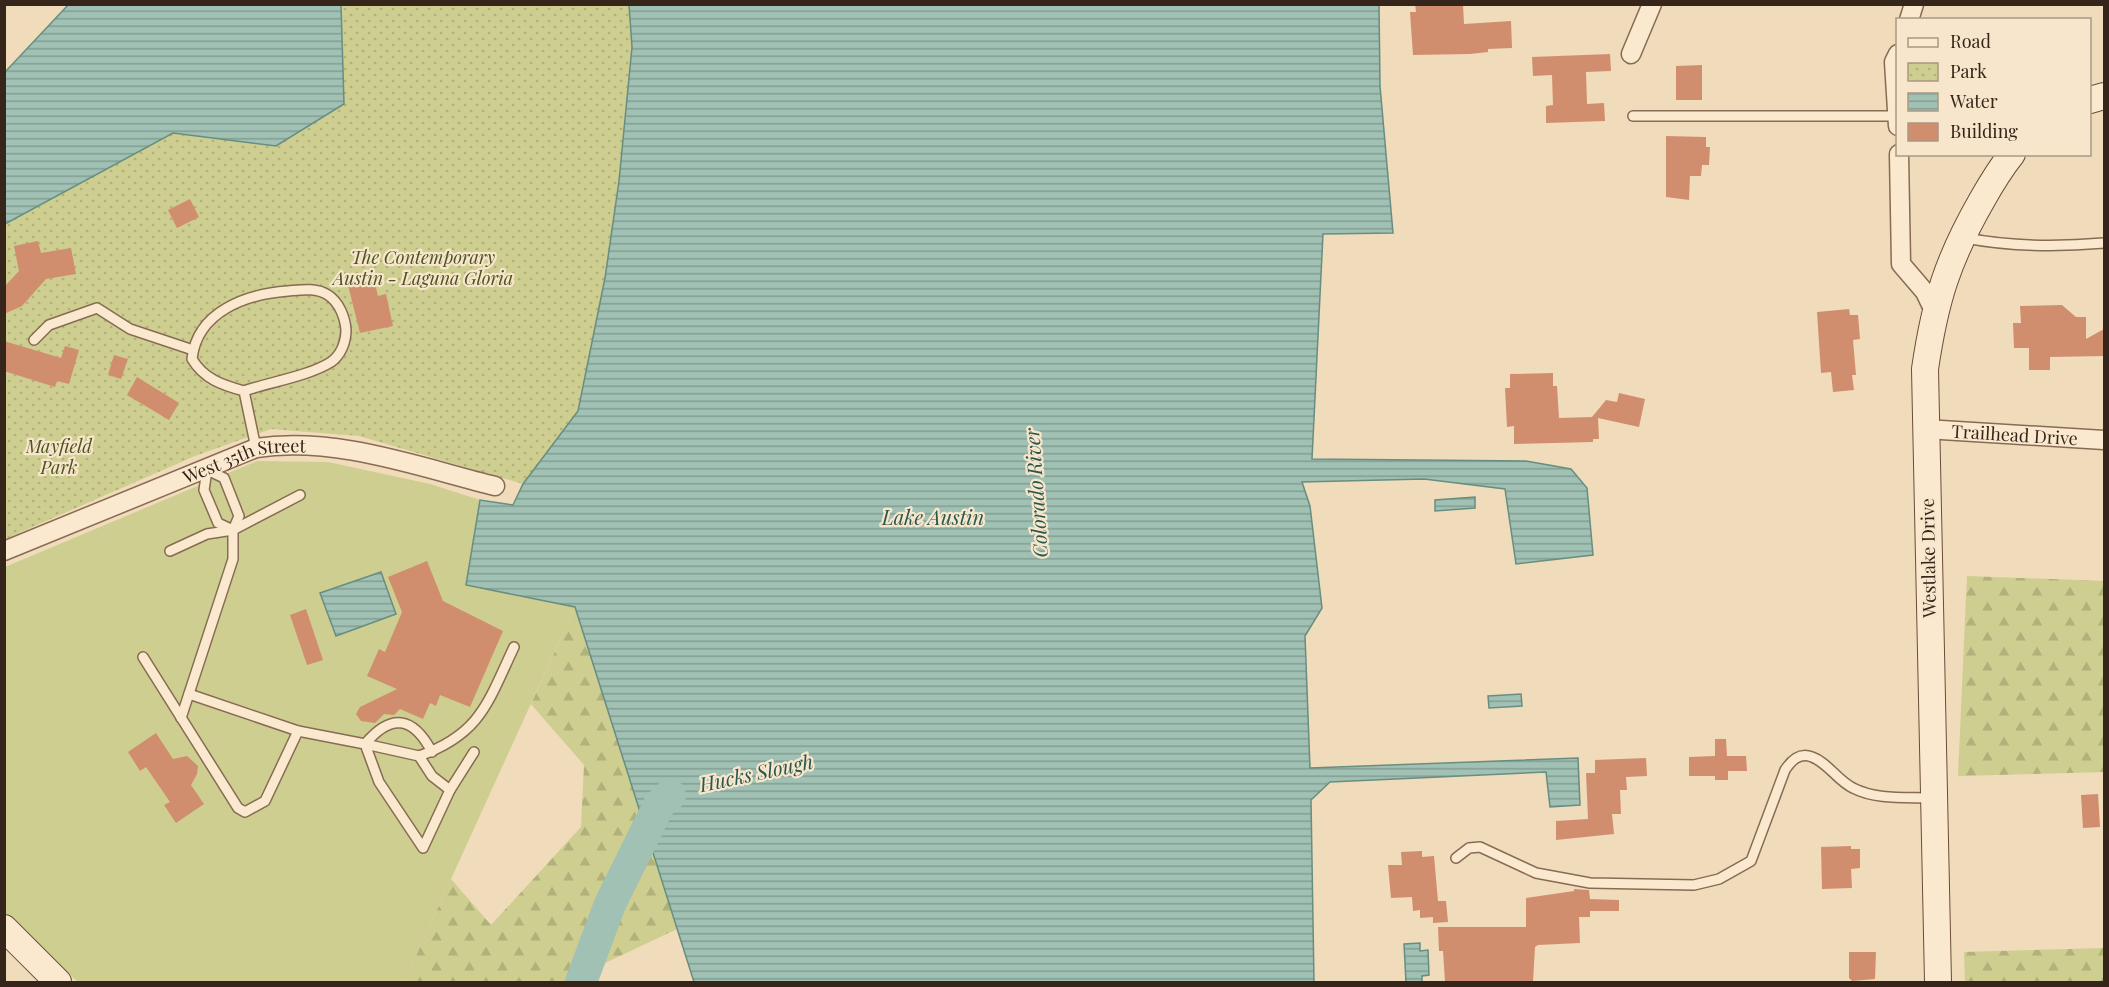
<svg xmlns="http://www.w3.org/2000/svg" width="2109" height="987" font-family="'Playfair Display',serif">
<defs>
<pattern id="forest-firs" width="22" height="20" patternUnits="userSpaceOnUse" patternTransform="scale(1.5)"><rect width="22" height="20" fill="#cdce8f"/><path d="M5 1l3.5 6h-7zM16 11l3.5 6h-7z" fill="#b1b17b"/></pattern>
<pattern id="park-dots" width="8" height="8" patternUnits="userSpaceOnUse" patternTransform="scale(1.5)"><rect width="8" height="8" fill="#cdce8f"/><path d="M2 2h.1M6 6h.1" fill="none" stroke="#b1b17b" stroke-width="1.8" stroke-linecap="round"/></pattern>
<pattern id="water-rules" width="6" height="5" patternUnits="userSpaceOnUse" patternTransform="scale(1.5)"><rect width="6" height="5" fill="#a0c1b4"/><path d="M0 2.5h6" fill="none" stroke="#839d92"/></pattern>
</defs>
<rect width="100%" height="100%" fill="#f0dbbb"/>
<g fill="url(#forest-firs)">
<polygon points="1967,576 2104,581 2104,781 2104,772 1958,776"/>
<polygon points="575,607 677,929 565,982 404,982 451,879 491,925 581,827 584,765 531,704"/>
<polygon points="2104,948 2104,982 1965,982 1964,952"/>
</g>
<polygon fill="url(#park-dots)" points="341,5 629,5 632,47 619,181 605,278 578,411 523,484 359,436 271,429 195,456 5,539 5,224 173,133 276,146 344,105"/>
<polygon fill="#cdce8f" points="257,461 328,462 430,484 480,500 466,584 575,607 404,982 78,982 5,916 5,567"/>
<g fill="url(#water-rules)" stroke="#678e81" stroke-width="1.5">
<polygon points="69,4 341,5 344,104 276,146 173,133 5,224 5,72"/>
<polygon points="629,5 1379,5 1380,86 1393,233 1323,234 1312,459 1526,461 1571,469 1587,488 1593,555 1516,564 1505,489 1424,479 1302,482 1310,506 1322,608 1305,636 1310,768 1578,758 1580,805 1550,807 1546,772 1330,782 1311,800 1314,982 694,982 575,607 466,585 480,500 513,505 523,484 578,411 605,278 619,181 632,47"/>
<polygon points="1475,497 1475,508 1435,511 1435,500"/>
<polygon points="381,572 396,614 336,636 320,593"/>
<polygon points="1521,694 1522,706 1489,708 1488,696"/>
<polygon points="1420,943 1420,951 1428,950 1429,975 1422,976 1422,982 1406,982 1404,944"/>
</g>
<g fill="none" stroke-linecap="round" stroke-linejoin="round">
<polyline stroke="#a0c1b4" stroke-width="32" points="581,982 610,904 659,805 670,795"/>
</g>
<g fill="#d18e6f">
<polygon points="1415,4 1463,4 1464,24 1511,21 1512,48 1488,49 1488,52 1470,54 1413,55 1410,12 1416,12"/>
<polygon points="1610,54 1611,71 1586,72 1587,104 1604,103 1605,121 1546,123 1546,106 1553,105 1552,75 1533,76 1532,57"/>
<polygon points="1702,65 1702,100 1676,100 1676,66"/>
<polygon points="1666,136 1706,137 1706,147 1710,147 1709,165 1702,165 1701,176 1690,176 1689,200 1666,197"/>
<polygon points="190,199 199,217 177,228 168,210"/>
<polygon points="38,241 41,253 71,248 76,274 46,279 22,306 4,314 4,287 19,271 14,246"/>
<polygon points="373,275 378,296 386,294 393,326 360,333 347,281"/>
<polygon points="2062,305 2076,317 2086,317 2086,339 2104,329 2104,356 2050,357 2050,370 2029,370 2029,348 2014,348 2013,323 2021,323 2020,306"/>
<polygon points="1849,309 1850,315 1858,315 1860,339 1853,340 1856,375 1852,375 1854,390 1833,392 1831,372 1821,373 1817,312"/>
<polygon points="4,341 61,358 65,346 79,350 69,384 57,381 55,387 4,371"/>
<polygon points="114,355 128,359 121,379 108,375"/>
<polygon points="1553,373 1553,386 1557,386 1559,418 1592,417 1606,400 1617,402 1619,393 1645,399 1639,427 1598,418 1599,439 1593,439 1593,442 1514,444 1514,426 1507,427 1505,388 1510,388 1510,374"/>
<polygon points="137,377 179,403 169,420 127,395"/>
<polygon points="427,561 443,601 503,631 470,707 440,695 436,706 430,703 423,719 400,709 394,715 384,714 375,723 361,721 356,714 360,707 397,689 367,676 379,649 385,652 402,612 388,577"/>
<polygon points="306,609 323,660 307,665 290,615"/>
<polygon points="156,733 173,759 187,756 198,766 197,774 191,785 204,804 176,823 164,805 170,802 146,767 140,771 128,752"/>
<polygon points="1715,739 1726,739 1727,756 1746,756 1747,771 1728,771 1728,780 1715,780 1715,776 1689,776 1689,757 1715,756"/>
<polygon points="1646,758 1647,776 1626,777 1627,790 1620,790 1621,814 1612,814 1614,834 1556,840 1556,821 1588,819 1586,773 1595,773 1595,760"/>
<polygon points="2098,794 2100,827 2083,828 2081,795"/>
<polygon points="1851,846 1851,849 1860,849 1860,868 1851,869 1852,888 1822,889 1821,847"/>
<polygon points="1422,851 1422,857 1434,856 1438,901 1446,901 1448,922 1433,923 1433,917 1420,918 1420,910 1413,911 1412,897 1391,898 1388,865 1402,865 1401,852"/>
<polygon points="1574,889 1589,890 1590,899 1619,900 1619,911 1590,911 1590,917 1579,917 1580,943 1538,945 1535,947 1533,982 1445,982 1443,951 1439,951 1438,927 1526,927 1526,898 1574,891"/>
<polygon points="1849,952 1876,952 1875,979 1852,981 1849,978"/>
</g>
<g fill="none" stroke-linecap="round" stroke-linejoin="round">
<g stroke="#886b54" stroke-width="12">
<g id="lane">
<polyline points="1633,116 1897,116"/>
<path d="M1966 238C2012 247 2058 247 2104 243"/>
<polyline points="34,340 49,325 97,308 130,329 193,350"/>
<path d="M244 391C222 385 204 379 192 359 197 311 247 294 288 291 300 290 316 287 328 295 339 302 345 317 346 330 346 342 341 355 331 362 309 376 270 382 244 391L256 448"/>
<polygon points="207,470 224,478 239,516 233,530 218,523 204,490"/>
<polyline points="170,551 207,534 233,530 300,495"/>
<path d="M143 657 238 808 245 812 265 801 298 731 365 744 379 782 423 848 450 790 432 776 419 756C481 734 488 702 514 647"/>
<polyline points="189,694 298,731"/>
<polyline points="181,718 233,559 233,530"/>
<path d="M419 756 365 744C391 713 413 716 432 752"/>
<polyline points="450,790 474,752"/>
<path d="M1456 858 1469 848 1480 847 1536 873 1590 883 1694 885 1719 879 1751 861 1785 770C1791 761 1799 752 1812 757 1827 762 1838 781 1853 788 1876 800 1906 797 1931 798"/>
</g>
</g>
<g stroke="#886b54" stroke-width="21">
<g id="street">
<polyline points="1909,20 1914,4"/>
<polyline points="1631,54 1652,4"/>
<polyline points="1898,54 1894,62 1898,126"/>
<polyline points="1899,154 1901,264 1925,292 1934,311"/>
<path id="s1" d="M1925 429 2104 440"/>
<path id="s2" d="M4 551 256 448C336 436 418 467 495 486"/>
</g>
</g>
<g stroke="#6a4c38" stroke-width="28">
<g id="secondary">
<polyline points="2090,100 2104,96"/>
<polyline points="4,928 58,982"/>
<path d="M1938 982 1925 369C1935 301 1947 261 1982 200 1991 184 2000 169 2012 154"/>
</g>
</g>
<use href="#lane" stroke="#fbe9cf" stroke-width="9"/>
<use href="#street" stroke="#fbe9cf" stroke-width="18"/>
<use href="#secondary" stroke="#fbe9cf" stroke-width="26"/>
</g>
<g text-anchor="middle" dominant-baseline="central" stroke-width="4.5" stroke-linejoin="round" paint-order="stroke">
<g font-size="18" font-style="italic" fill="#4c5420" stroke="#f7e6cb">
<text x="423" y="257">The Contemporary<tspan x="423" dy="21">Austin - Laguna Gloria</tspan></text>
<text x="59" y="446">Mayfield<tspan x="59" dy="21">Park</tspan></text>
</g>
<g font-size="18" fill="#36251a" stroke="#f7e6cb">
<text stroke="none"><textPath href="#s1" startOffset="90">Trailhead Drive</textPath></text>
<text stroke="none"><textPath href="#s2" startOffset="258">West 35th Street</textPath></text>
<text transform="translate(1928 558) rotate(-91)">Westlake Drive</text>
</g>
<g font-size="20" font-style="italic" fill="#28574f" stroke="#f7e6cb">
<text transform="translate(1035 493) rotate(-94)">Colorado River</text>
<text x="933" y="516">Lake Austin</text>
<text transform="translate(756 772) rotate(-12)">Hucks Slough</text>
</g>
</g>
<rect width="2109" height="987" fill="none" stroke="#36251a" stroke-width="12"/>
<rect x="1896" y="18" width="195" height="138" fill="#f7e6cb" stroke="#aa9984" stroke-width="1.5"/>
<rect x="1908" y="38" width="30" height="9" fill="#fbe9cf" stroke="#aa9984" stroke-width="1.5"/>
<text x="1950" y="48" font-size="18" fill="#36251a">Road</text>
<rect x="1908" y="63" width="30" height="18" fill="url(#park-dots)" stroke="#aa9984" stroke-width="1.5"/>
<text x="1950" y="78" font-size="18" fill="#36251a">Park</text>
<rect x="1908" y="93" width="30" height="18" fill="url(#water-rules)" stroke="#aa9984" stroke-width="1.5"/>
<text x="1950" y="108" font-size="18" fill="#36251a">Water</text>
<rect x="1908" y="123" width="30" height="18" fill="#d18e6f" stroke="#aa9984" stroke-width="1.5"/>
<text x="1950" y="138" font-size="18" fill="#36251a">Building</text>
</svg>
